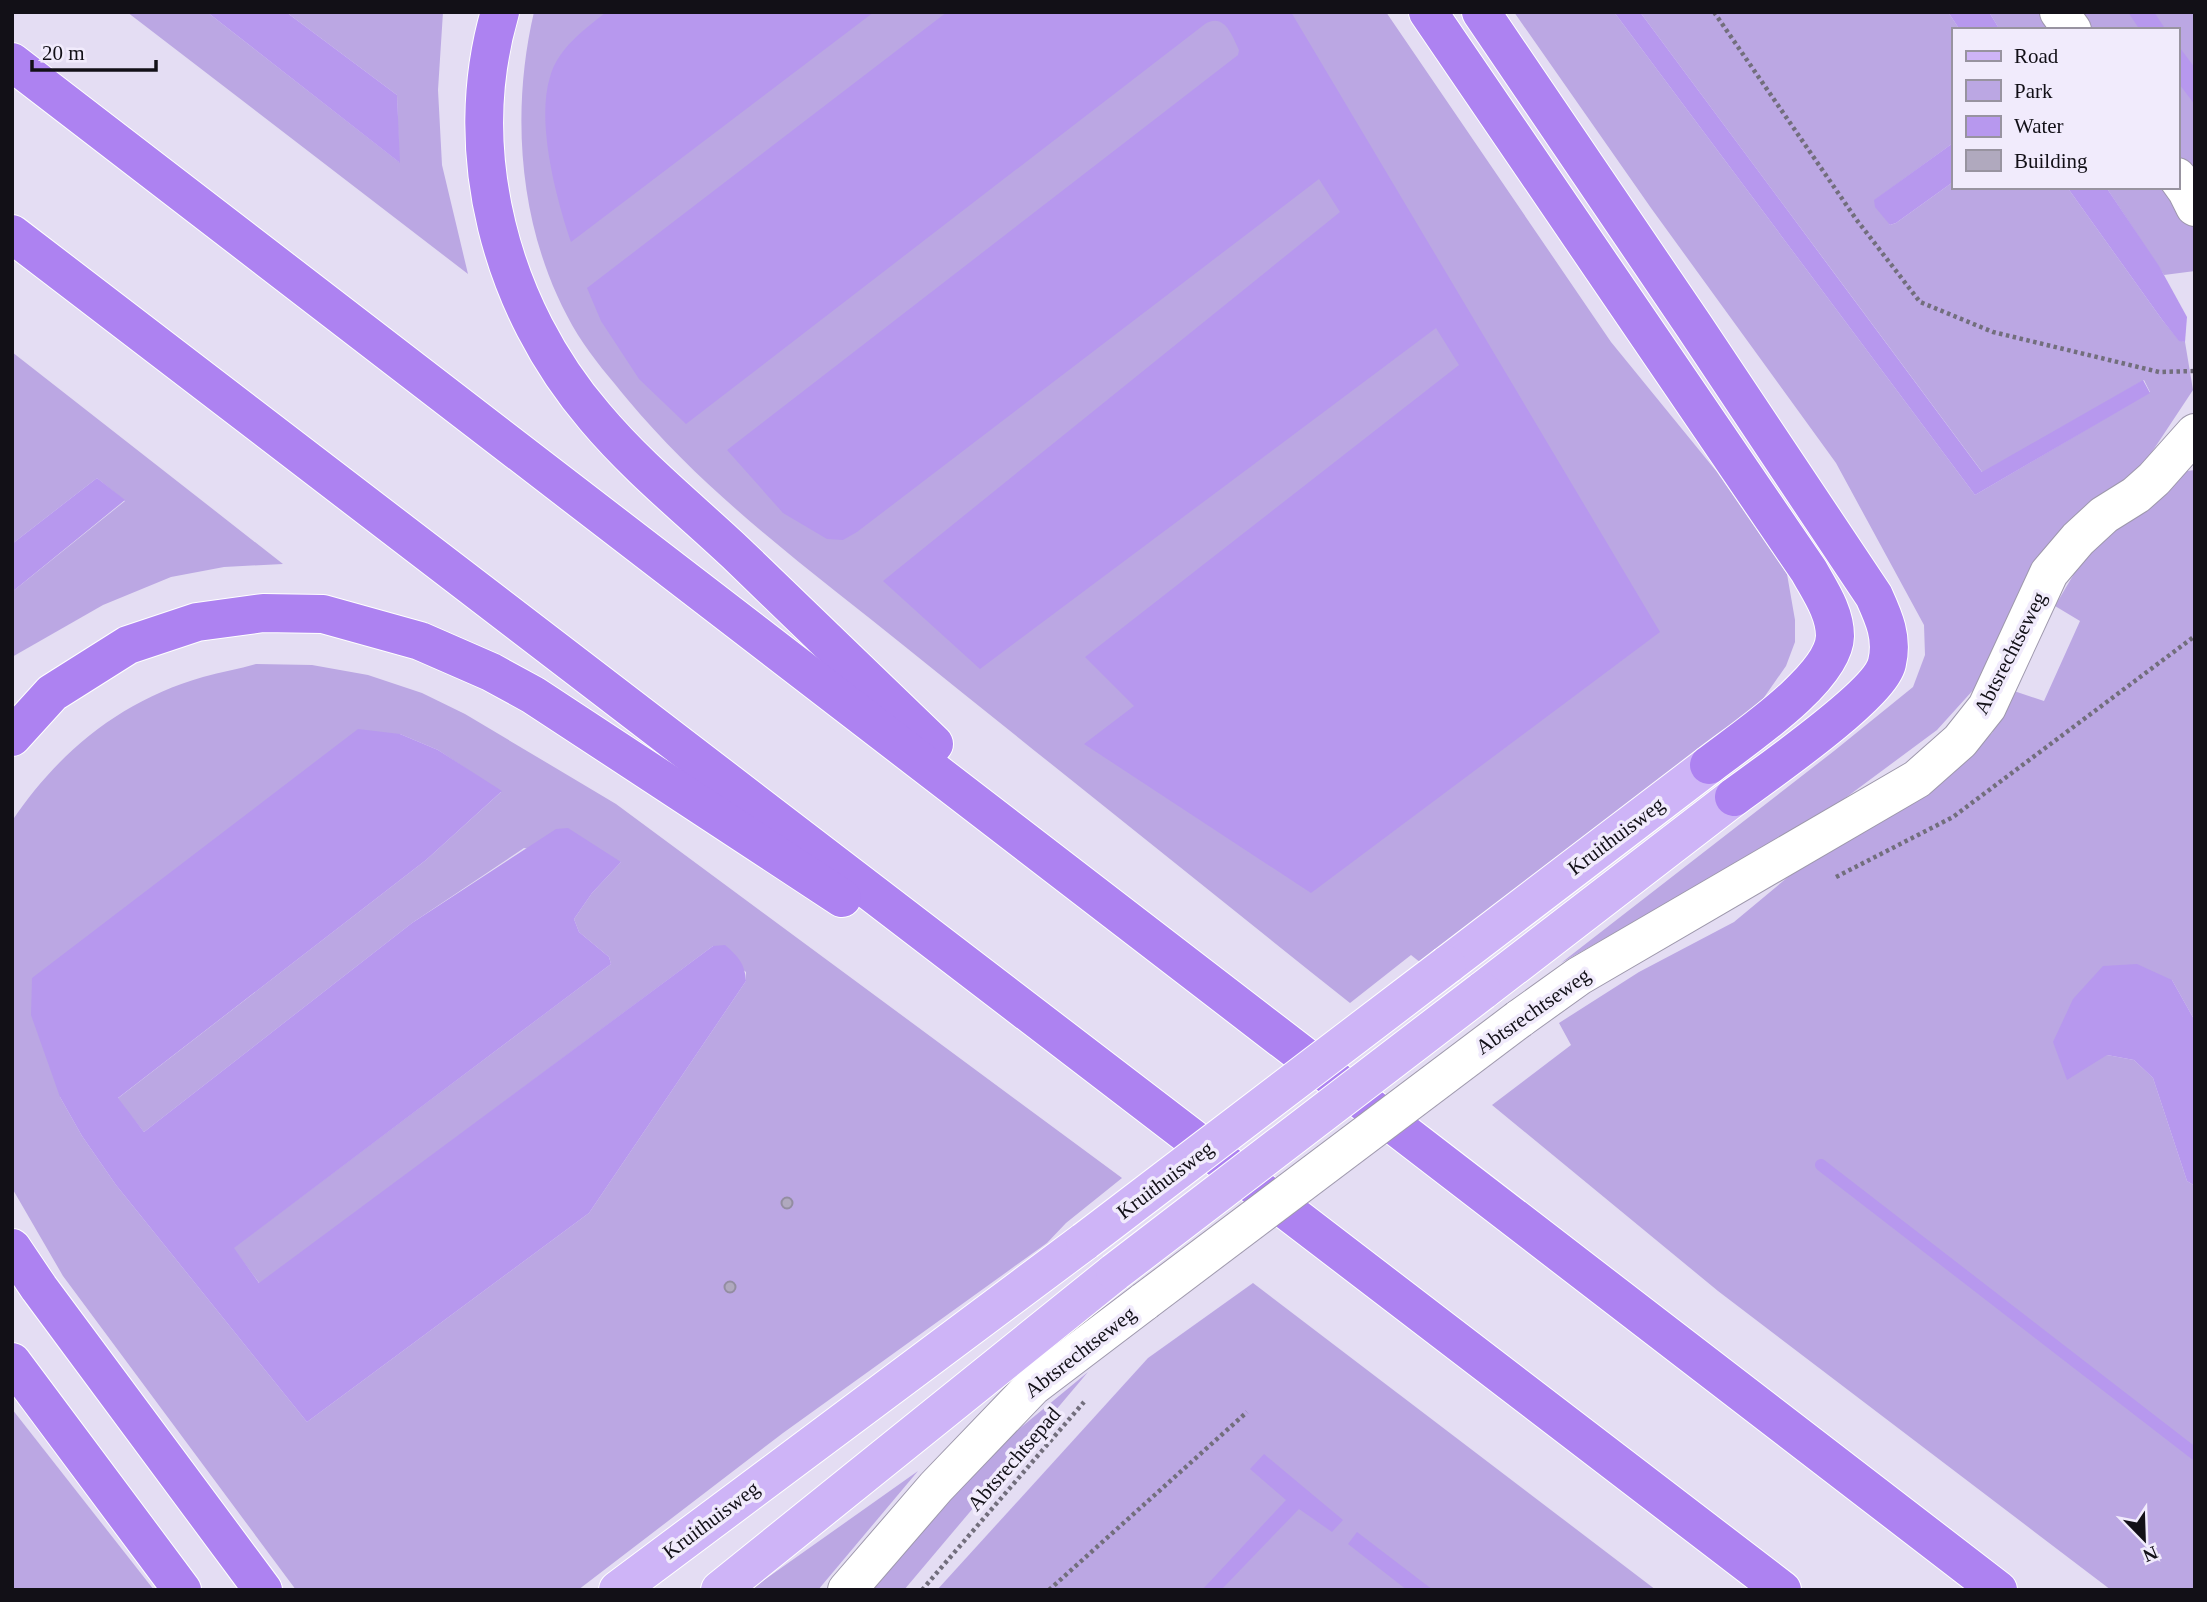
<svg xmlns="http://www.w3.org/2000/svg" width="2207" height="1602" font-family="Georgia,serif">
<rect width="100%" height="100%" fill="#e4ddf3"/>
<g fill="#bba7e3" fill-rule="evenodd">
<polygon points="127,12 207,12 399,162 397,95 286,12 443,12 438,90 442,165 468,274"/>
<path d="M534 12H1386L1611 342 1717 472 1787 574 1795 620V642L1786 666 1749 719 1421 963 1411 955 1350 1003C1202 885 1055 767 908 649 811 571 708 496 628 400 611 379 593 359 578 335 520 240 509 119 534 12Z"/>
<polygon points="1514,12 1614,12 1975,495 2150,392 2144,380 1983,473 1640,12 1948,12 1960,30 1953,30 1953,143 1875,200 1890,225 1896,223 1953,182 1953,187 2067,187 2163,321 2179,340 2185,342 2193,390 2142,467 1975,688 1937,730 1817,819 1561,963 1834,751 1913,687 1925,655 1924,625 1836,463 1651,208"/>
<polygon points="1989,12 2195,12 2195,271 2164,275 2106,187 2177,187 2177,30 2000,30"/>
<polygon points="12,352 283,564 224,567 171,577 103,605 12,657 12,592 125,501 97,478 12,544"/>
<polygon points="2195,470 2195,1021 2172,980 2107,1055 2134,1060 2153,1078 2187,1181 2195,1186 2195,1590 2111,1590 1718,1291 1492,1105 1571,1045 1559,1023 1639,972 1734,922 1788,877 1964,760 1992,733 2014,691 2044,701 2080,621 2055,606 2078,567 2104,537 2155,502 2187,471"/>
<path d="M256 664 312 665 368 675 422 693 465 714 616 804 1122 1178 1066 1223 1047 1243 783 1433 578 1590H296L63 1276 12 1188V821C59 751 122 700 203 677 221 672 239 669 256 664ZM400 734 438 750 501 792 426 860 117 1099 144 1132 412 923 524 848 621 862 592 893 574 919 579 932 609 957 611 964 233 1248 260 1284 713 946 746 972V981L589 1213 307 1422 116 1185 82 1136 60 1097Z"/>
<polygon points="1253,1283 1656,1590 937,1590 1148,1358"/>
<polygon points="1088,1372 904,1590 870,1590 938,1508 1007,1439"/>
<polygon points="12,1409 154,1590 12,1590"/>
<polygon points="918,1471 818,1590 750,1590"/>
</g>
<g fill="#b798ee">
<polygon points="207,12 286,12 397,95 400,163"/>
<path d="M606 12H874L571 242C556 198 536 122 550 77 558 48 584 30 606 12Z"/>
<path d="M947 12H1291L1660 632 1311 893 1084 744 1134 706 1085 657 1459 365 1436 328 980 669 883 581 1340 212 1319 179 857 532 843 540 827 539 783 513 727 450 1238 55 1239 50C1232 35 1224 12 1205 24L686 424 639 379 601 321 587 288Z"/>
<polygon points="1614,12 1640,12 1982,472 2143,380 2150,393 1975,495"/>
<polygon points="1948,12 1989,12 2000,30 1960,30"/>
<polygon points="2128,12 2154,12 2166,30 2140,30"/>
<polygon points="2177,44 2195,68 2195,105 2177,81"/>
<polygon points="1953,143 1953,182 1896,223 1890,225 1875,207 1874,200"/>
<polygon points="2067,187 2106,187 2159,266 2187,317 2185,342 2179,341 2163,321"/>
<polygon points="97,478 125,500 12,592 12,544"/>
<path d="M358 729 400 734 438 750 502 791 426 860 118 1098 144 1132 412 923 556 829 568 828 621 862 592 893 574 919 579 932 609 957 611 964 234 1248 259 1283 713 946 725 945C738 956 745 964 746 981L589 1213 307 1422 116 1185 82 1136 60 1097 31 1015 32 978Z"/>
<polygon points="2137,964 2172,980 2195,1021 2195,1186 2187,1181 2153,1078 2134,1060 2107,1055 2067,1080 2053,1042 2073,999 2103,966"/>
<polygon points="1264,1454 1343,1520 1332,1532 1299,1509 1221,1590 1202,1590 1286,1500 1250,1469"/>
<polygon points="1357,1532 1433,1590 1407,1590 1348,1544"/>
</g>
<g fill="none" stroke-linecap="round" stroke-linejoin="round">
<polyline stroke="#b798ee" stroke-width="12" points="1821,1165 2195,1454"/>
</g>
<g fill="#b0a9be" stroke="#938da1" stroke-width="2">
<circle cx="787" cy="1203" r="5.5"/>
<circle cx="730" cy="1287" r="5.5"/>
</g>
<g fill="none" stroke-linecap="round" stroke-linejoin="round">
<g stroke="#9e98ac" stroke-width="40">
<g id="minor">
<polyline points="2059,12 2072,30"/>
<polyline points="2177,177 2187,191 2195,207"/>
<polyline points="1519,1019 1579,976 1917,779 1960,741 1987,707 2049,573 2078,539 2104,515 2136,495 2154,479 2195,433"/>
<polyline points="847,1590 936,1487 1033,1386 1145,1301"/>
</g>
</g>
<g stroke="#fff" stroke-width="40">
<g id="major">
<polyline points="1447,965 1709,765"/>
<polyline points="1482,991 1734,797"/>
<polyline points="618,1590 1085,1241"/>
<polyline points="720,1590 1115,1272"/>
</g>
</g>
<g stroke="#fff" stroke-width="40">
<g id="highway">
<path d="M500 12C459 152 501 308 595 417 637 467 688 508 736 553 802 616 868 680 934 744"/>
<path d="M1428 12 1809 571C1820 591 1835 612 1835 636 1834 679 1741 740 1709 765"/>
<path d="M1481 12 1694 326 1874 596C1884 618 1893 638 1887 663 1880 695 1765 774 1734 797"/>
<polyline points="12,62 1998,1590"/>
<polyline points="12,234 1782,1590"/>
<polyline points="12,737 52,693 128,645 197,622 263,613 323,614 420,641 491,672 533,695 842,898"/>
<polyline points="12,1248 39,1288 263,1590"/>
<polyline points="12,1362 182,1590"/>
</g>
</g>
<g stroke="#726e7c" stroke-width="4.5" stroke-dasharray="3.5 3.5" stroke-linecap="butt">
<polyline points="1714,12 1856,219 1920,302 1993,332 2159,372 2195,371"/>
<polyline points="1836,877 1953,817 2195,636"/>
<polyline points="922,1590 1084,1402"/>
<polyline points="1049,1590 1247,1412"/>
</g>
<use href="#minor" stroke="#fff" stroke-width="38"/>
<use href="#major" stroke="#ceb4f7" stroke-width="38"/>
<use href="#highway" stroke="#ad82f1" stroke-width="38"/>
<g stroke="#9e98ac" stroke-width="40" stroke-linecap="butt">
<polyline id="minor-bridge" points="1145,1301 1519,1019"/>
</g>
<g stroke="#fff" stroke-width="40" stroke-linecap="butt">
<g id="major-bridge">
<polyline points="1085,1241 1447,965"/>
<polyline points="1115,1272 1482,991"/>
</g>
</g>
<use href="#minor-bridge" stroke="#fff" stroke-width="38"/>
<use href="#major-bridge" stroke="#ceb4f7" stroke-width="38"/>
</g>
<g text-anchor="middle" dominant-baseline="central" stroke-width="7" stroke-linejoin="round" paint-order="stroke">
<g font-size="21" fill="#121017" stroke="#f1ebfc">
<text transform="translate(2010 653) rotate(-63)">Abtsrechtseweg</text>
<text transform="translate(1616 836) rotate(-37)">Kruithuisweg</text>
<text transform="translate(1533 1011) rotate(-35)">Abtsrechtseweg</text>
<text transform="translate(1165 1180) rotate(-37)">Kruithuisweg</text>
<text transform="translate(1080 1352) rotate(-38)">Abtsrechtseweg</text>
<text transform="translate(1014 1459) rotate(-49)">Abtsrechtsepad</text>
<text transform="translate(711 1520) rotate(-37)">Kruithuisweg</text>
</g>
</g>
<rect width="2207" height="1602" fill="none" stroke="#121017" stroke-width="28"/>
<rect x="1952" y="28" width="228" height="161" fill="#f1ebfc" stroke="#9893a0" stroke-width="2"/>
<rect x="1966" y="51" width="35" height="10" fill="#ceb4f7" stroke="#9893a0" stroke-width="2"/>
<text x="2014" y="63" font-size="21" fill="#121017">Road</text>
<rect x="1966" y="80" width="35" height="21" fill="#bba7e3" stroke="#9893a0" stroke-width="2"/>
<text x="2014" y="98" font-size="21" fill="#121017">Park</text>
<rect x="1966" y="116" width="35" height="21" fill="#b798ee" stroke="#9893a0" stroke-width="2"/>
<text x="2014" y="133" font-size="21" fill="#121017">Water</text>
<rect x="1966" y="150" width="35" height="21" fill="#b0a9be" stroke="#9893a0" stroke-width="2"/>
<text x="2014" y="168" font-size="21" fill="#121017">Building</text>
<g transform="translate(2144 1539) rotate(157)" stroke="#f1ebfc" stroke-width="5" paint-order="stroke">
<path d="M0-5L12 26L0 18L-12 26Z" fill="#121017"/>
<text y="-10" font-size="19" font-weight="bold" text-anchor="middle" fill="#121017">N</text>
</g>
<path d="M32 60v10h124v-10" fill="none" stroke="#121017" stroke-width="3.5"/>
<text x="42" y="60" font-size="21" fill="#121017" stroke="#f1ebfc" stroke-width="5" paint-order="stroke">20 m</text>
</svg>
